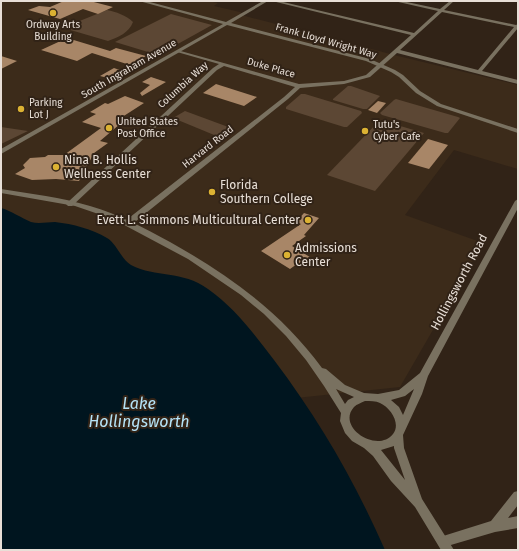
<svg xmlns="http://www.w3.org/2000/svg" width="519" height="551" font-family="'Fira Sans',sans-serif">
<rect width="100%" height="100%" fill="#312317"/>
<polygon fill="#3c2b1a" points="1,1 209,1 218,3 214,6 240,12 245,16 398,56 518,85 518,169 454,150 405,215 483,243 400,387 296,398 1,216"/>
<g fill="#5c4734">
<path d="M107 10C116 12 126 15 133 22 129 33 118 37 108 41L67 29V26Z"/>
<polygon points="171,14 212,25 158,55 115,42"/>
<polygon points="348,86 351,86 380,96 367,109 363,109 333,100 333,99"/>
<polygon points="301,94 305,94 361,111 362,113 347,127 344,127 286,109 286,107"/>
<polygon points="396,99 458,117 460,118 448,133 445,133 382,115 380,113 394,100"/>
<polygon points="185,111 231,128 219,137 173,118"/>
<polygon points="380,120 424,133 375,191 327,175"/>
<polygon points="1,127 28,131 1,144"/>
</g>
<path fill="#00151f" d="M1 208C12 211 21 218 31 222 39 224 47 222 55 222 73 224 92 229 107 238 117 244 121 259 131 265 156 278 182 270 208 289 234 307 255 335 274 360 320 421 354 480 385 550H1Z"/>
<g fill="#a88667">
<polygon points="64,1 90,1 113,7 98,14 83,9 60,19 28,10 39,6 50,7"/>
<polygon points="67,38 110,51 116,48 146,56 130,65 92,53 77,61 41,50"/>
<polygon points="1,56 17,61 1,69"/>
<polygon points="114,68 125,72 112,79 100,76"/>
<polygon points="151,77 166,82 142,96 140,93 150,85 142,82"/>
<polygon points="216,84 257,97 244,106 203,93"/>
<polygon points="125,96 144,103 116,121 120,124 100,141 108,143 94,153 79,181 56,179 32,180 15,174 25,168 23,165 30,158 45,157 48,155 64,155 101,128 82,122 96,114 90,112 105,103 108,104"/>
<polygon points="378,101 386,103 377,113 368,110"/>
<polygon points="428,139 448,145 429,169 408,163"/>
<polygon points="304,213 319,218 304,235 306,236 292,246 313,259 303,267 297,264 290,269 261,251 301,224 296,222"/>
</g>
<g fill="none" stroke-linecap="round" stroke-linejoin="round">
<g fill="#797160" fill-rule="evenodd">
<path d="M272 1H279L414 33 438 11 394 1H402L440 9 450 1H454L444 10 516 25 518 24V28L482 71 518 80V84L397 53 370 77 344 84 300 88 288 99 131 225H125L124 223 125 221 284 97 295 87 224 66 217 70 72 206H68L66 204 68 202 213 68 219 64 177 52V50L299 84 344 81 366 75 411 35ZM442 12 514 27 478 70 400 50Z"/>
<polygon points="518,491 518,505 508,518 518,516 518,528 495,532 444,547 440,545 438,541 440,537 491,521 514,492"/>
</g>
<g fill="#797160" fill-rule="evenodd">
<polygon points="139,1 146,1 226,22 263,1 268,1 231,23 370,59 395,70 403,75 420,91 441,104 518,129 518,133 437,106 416,93 399,77 391,72 366,61 227,25 1,154 1,149 223,24"/>
<path d="M1 189C31 194 61 197 90 206 118 214 144 228 170 242 229 275 282 313 322 368L326 369 345 385 364 393 378 394 399 390 420 373 515 201 518 199V208L428 376 422 394 403 435 404 448 422 499 454 550H441L415 507 391 481 373 456 364 448 352 441 345 433 340 421 341 413 324 386 306 360 286 336 264 314 241 295 188 259 113 219 75 206 1 193ZM336 389 354 397 348 400 345 404ZM414 389 403 415 399 407 391 400 405 396ZM365 401C370 401 376 401 380 403 391 408 401 424 393 434 377 454 336 427 354 407 357 404 361 403 365 401ZM394 446V448L405 480 381 450Z"/>
</g>
</g>
<g fill="#dcb233" stroke="#312317" stroke-width="1.5">
<circle cx="53" cy="13" r="4"/>
<circle cx="21" cy="109" r="4"/>
<circle cx="109" cy="128" r="4"/>
<circle cx="365" cy="131" r="4"/>
<circle cx="56" cy="167" r="4"/>
<circle cx="212" cy="192" r="4"/>
<circle cx="308" cy="220" r="4"/>
<circle cx="287" cy="255" r="4"/>
</g>
<g text-anchor="middle" dominant-baseline="central" stroke-width="4" stroke-linejoin="round" paint-order="stroke">
<g font-size="10" fill="#e8dfd7" stroke="#312317" text-anchor="start">
<text x="53" y="25" text-anchor="middle">Ordway Arts<tspan x="53" dy="12">Building</tspan></text>
<text x="29" y="103">Parking<tspan x="29" dy="12">Lot J</tspan></text>
<text x="117" y="122">United States<tspan x="117" dy="12">Post Office</tspan></text>
<text x="373" y="125">Tutu's<tspan x="373" dy="12">Cyber Cafe</tspan></text>
</g>
<g font-size="10" fill="#e8dfd7" stroke="#312317">
<text transform="translate(326 41) rotate(16)">Frank Lloyd Wright Way</text>
<text transform="translate(271 68) rotate(16)">Duke Place</text>
<text transform="translate(129 69) rotate(-30)">South Ingraham Avenue</text>
<text transform="translate(183 85) rotate(-42)">Columbia Way</text>
<text transform="translate(208 147) rotate(-38)">Harvard Road</text>
</g>
<g font-size="12" fill="#e8dfd7" stroke="#312317" text-anchor="start">
<text x="64" y="160">Nina B. Hollis<tspan x="64" dy="14">Wellness Center</tspan></text>
<text x="220" y="185">Florida<tspan x="220" dy="14">Southern College</tspan></text>
<text x="300" y="220" text-anchor="end">Evett L. Simmons Multicultural Center</text>
<text x="295" y="248">Admissions<tspan x="295" dy="14">Center</tspan></text>
</g>
<g font-size="12" fill="#e8dfd7" stroke="#312317">
<text transform="translate(459 282) rotate(-62)">Hollingsworth Road</text>
</g>
<g font-size="16" font-style="italic" fill="#b5e3f7" stroke="#312317">
<text x="139" y="403">Lake<tspan x="139" dy="18">Hollingsworth</tspan></text>
</g>
</g>
<rect width="519" height="551" fill="none" stroke="#e8dfd7" stroke-width="4"/>
</svg>
